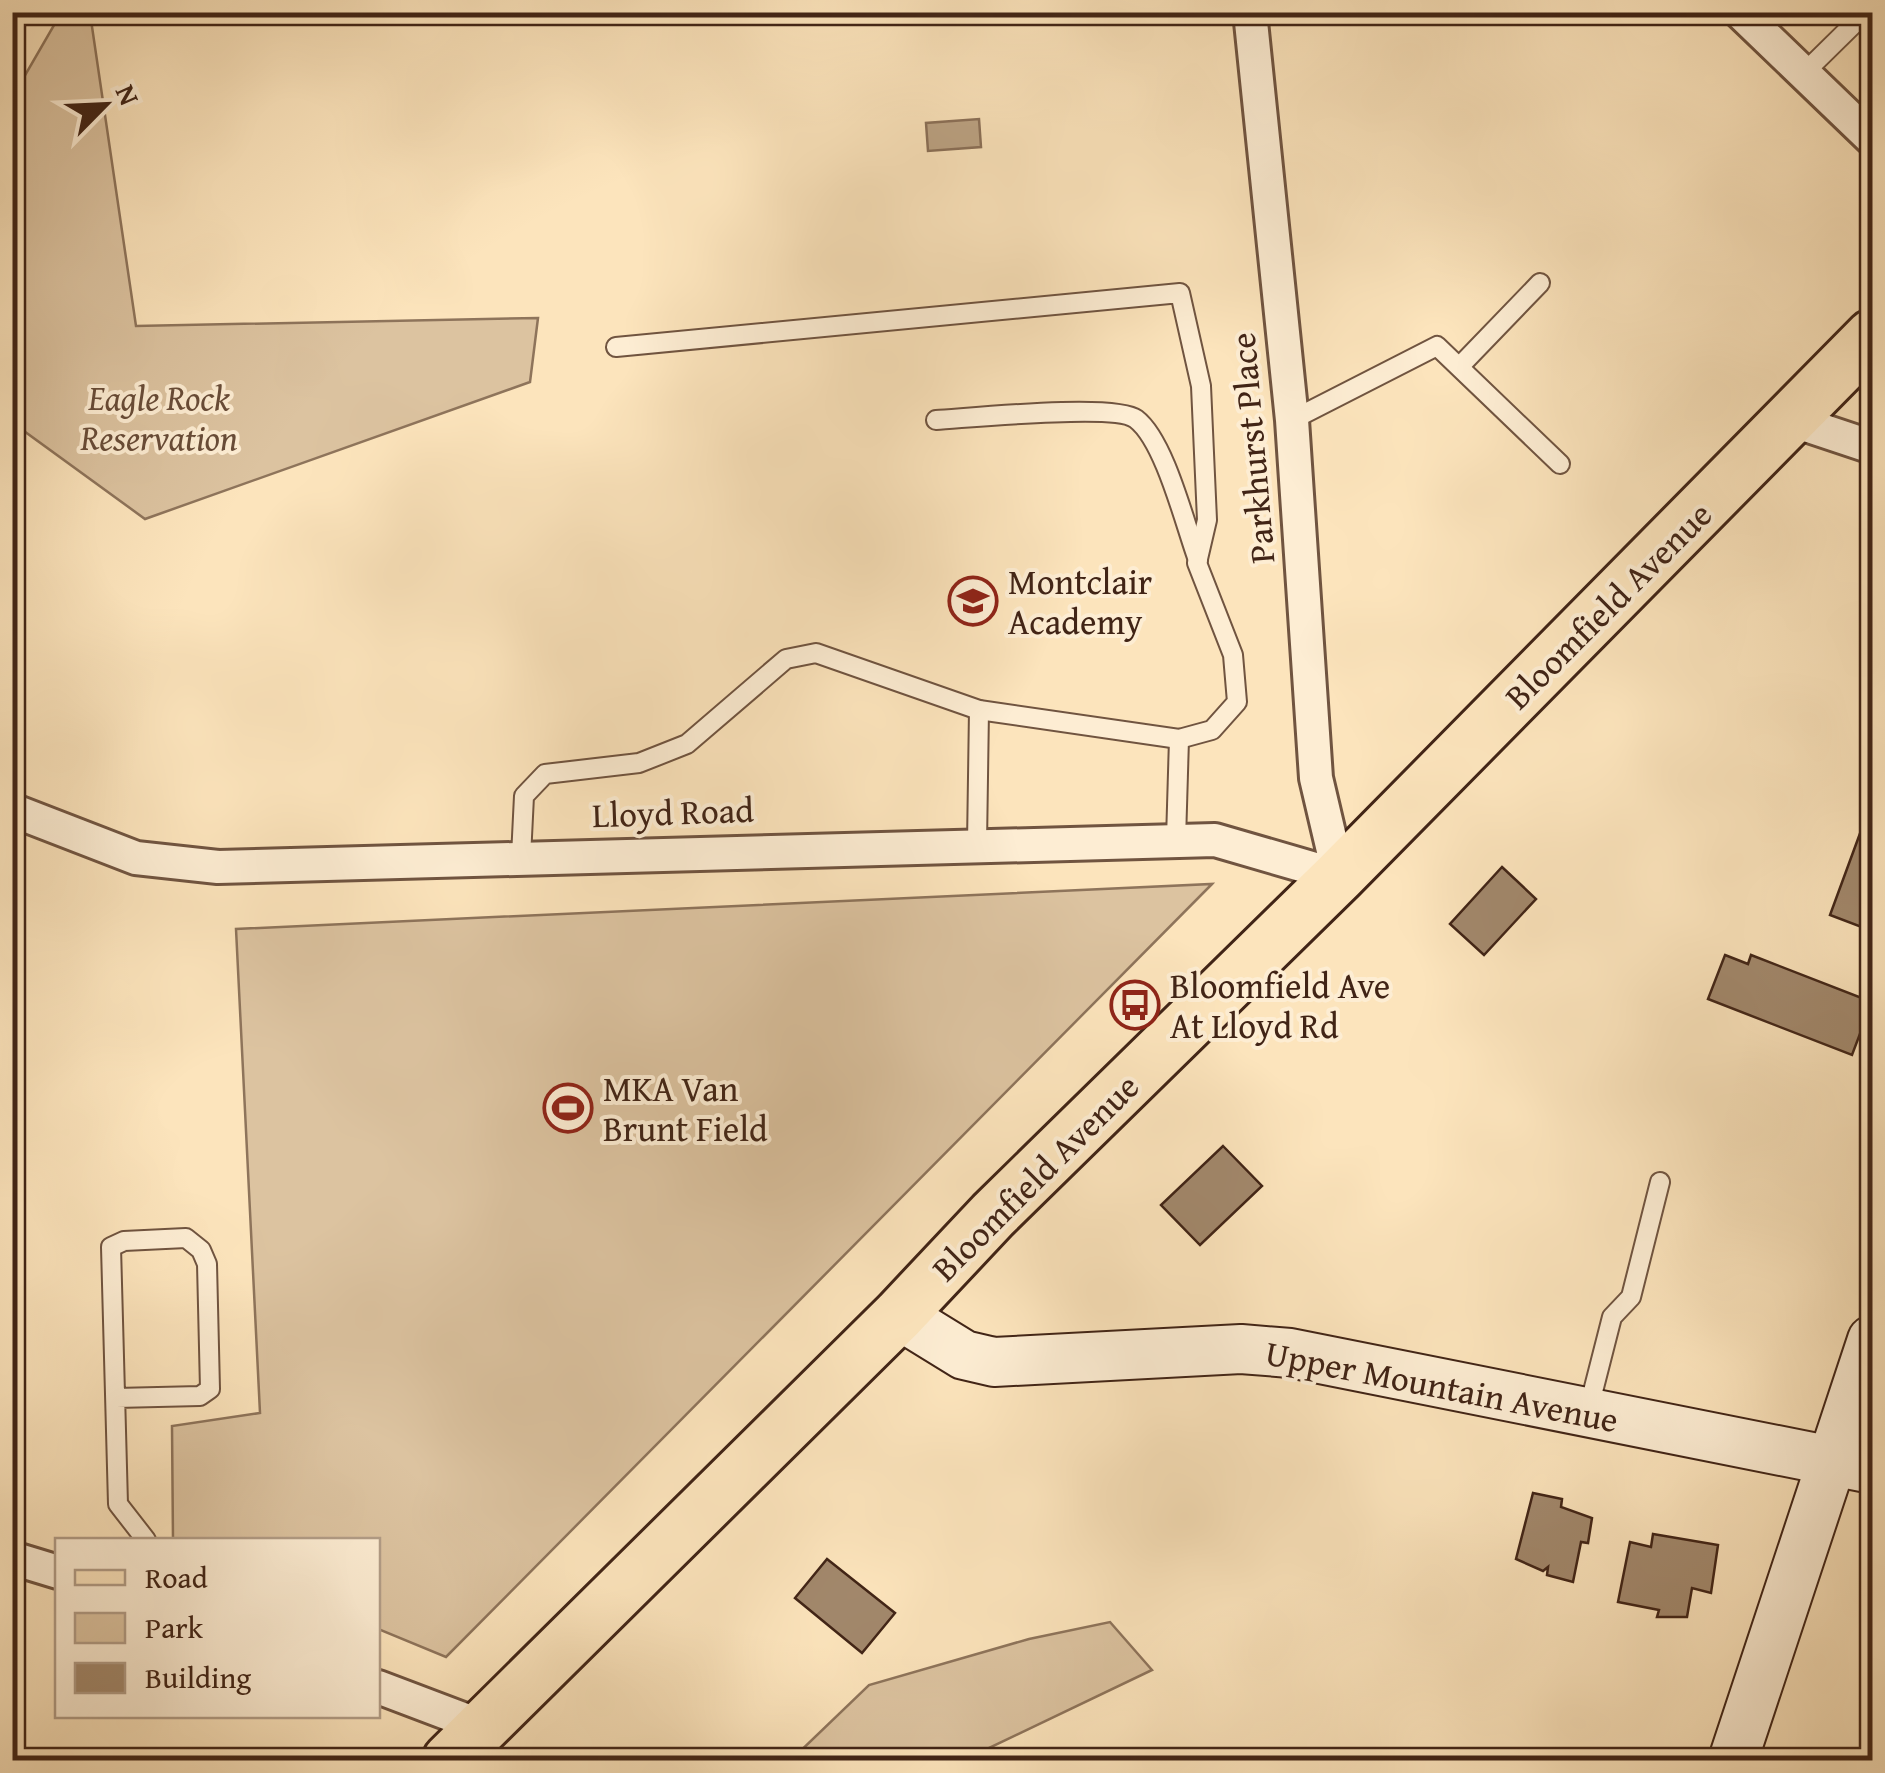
<svg xmlns="http://www.w3.org/2000/svg" width="1885" height="1773" font-family="'Gentium Book Plus',serif">
<rect width="100%" height="100%" fill="#fce4bc"/>
<filter id="stains"><feTurbulence type="fractalNoise" baseFrequency=".002" numOctaves="4"/><feColorMatrix values="0 0 0 0 .2 0 0 0 0 .09 0 0 0 0 .02 0 0 0 .5 -.17"/></filter>
<radialGradient id="worn" r=".72"><stop offset=".6" stop-color="#630" stop-opacity="0"/><stop offset="1" stop-color="#630" stop-opacity=".3"/></radialGradient>
<g fill="#dcc3a0" stroke="#8e745b" stroke-width="2.5">
<polygon points="61,13 90,13 136,326 538,318 530,382 145,519 13,423 13,96"/>
<polygon points="1212,884 446,1657 378,1629 378,1540 173,1540 172,1426 260,1413 236,929"/>
<polygon points="1110,1622 1152,1670 964,1760 791,1760 869,1685 1029,1639"/>
</g>
<polygon fill="#bca384" stroke="#8b7058" stroke-width="2.5" points="979,119 981,147 928,151 926,123"/>
<g fill="#a2886c" stroke="#412416" stroke-width="2.5">
<polygon points="1862,828 1872,832 1872,931 1830,915"/>
<polygon points="1502,867 1536,899 1484,955 1450,924"/>
<polygon points="1725,955 1748,964 1751,955 1872,1002 1852,1055 1708,999"/>
<polygon points="1223,1146 1262,1186 1200,1245 1161,1205"/>
<polygon points="12,1382 17,1382 18,1455 12,1455"/>
<polygon points="1533,1493 1562,1499 1561,1507 1592,1518 1588,1543 1581,1542 1573,1582 1547,1575 1548,1567 1543,1571 1516,1559"/>
<polygon points="1653,1534 1718,1545 1711,1593 1692,1588 1687,1617 1657,1617 1659,1610 1618,1602 1630,1542 1651,1547"/>
<polygon points="827,1559 895,1613 862,1653 795,1598"/>
<polygon points="1868,1723 1872,1724 1872,1760 1858,1760"/>
</g>
<g fill="none" stroke-linecap="round" stroke-linejoin="round">
<g stroke="#705440" stroke-width="22">
<g id="lane">
<polyline points="1806,71 1866,12"/>
<polyline points="1460,366 1540,283"/>
<path d="M936 420C970 418 1115 403 1136 419 1165 441 1185 525 1198 560"/>
<polyline points="1292,420 1437,346 1560,464"/>
<polyline points="1176,840 1179,739"/>
<polyline points="977,844 979,710"/>
<polyline points="521,857 524,796 545,774 639,763 687,744 786,659 816,653 979,710 1179,739 1212,730 1237,702 1233,655 1197,563 1207,520 1201,386 1180,293 616,347"/>
<polyline points="116,1398 200,1396 210,1389 207,1264 201,1250 186,1238 124,1241 111,1247 118,1504 146,1540"/>
<polyline points="1588,1411 1612,1317 1631,1297 1660,1182"/>
</g>
</g>
<g stroke="#705440" stroke-width="38">
<g id="street">
<polyline points="1740,12 1872,139"/>
<polyline points="1791,420 1872,447"/>
<polyline points="12,810 136,858 218,867 1215,840 1339,876 1316,778 1292,420 1250,12"/>
<polyline points="12,1558 58,1572"/>
<polyline points="378,1687 481,1726"/>
</g>
</g>
<g stroke="#412416" stroke-width="52">
<g id="secondary">
<polyline points="899,1315 964,1355 994,1362 1241,1349 1290,1353 1872,1469"/>
<polyline points="1733,1760 1872,1340"/>
</g>
</g>
<g stroke="#412416" stroke-width="58">
<polyline id="primary" points="449,1760 899,1315 993,1215 1339,876 1872,336"/>
</g>
<use href="#lane" stroke="#fdedd3" stroke-width="18"/>
<use href="#street" stroke="#fdedd3" stroke-width="32"/>
<use href="#secondary" stroke="#fdedd3" stroke-width="48"/>
<use href="#primary" stroke="#fce4bc" stroke-width="52"/>
</g>
<defs>
<g id="school-ring" transform="scale(2.5)"><circle r="9.5" fill="#fdedd3" stroke="#8f2418" stroke-width="1.5"/><path d="M0-5L7-2L0 1L-7-2ZM-4 1L0 2.5L4 1V4Q0 6-4 4Z" fill="#8f2418"/></g>
<g id="bus-ring" transform="scale(2.5)"><circle r="9.5" fill="#fdedd3" stroke="#8f2418" stroke-width="1.5"/><path d="M-5-6H5V4H4V6H2V4H-2V6H-4V4H-5ZM-3.5-4V0h7V-4ZM-3.5 1.2v1.5H-2V1.2ZM2 1.2v1.5H3.5V1.2Z" fill="#8f2418"/></g>
<g id="stadium-ring" transform="scale(2.5)"><circle r="9.5" fill="#fdedd3" stroke="#8f2418" stroke-width="1.5"/><path d="M0-5a6.5 5 0 1 0 0 10a6.5 5 0 1 0 0-10ZM-3.5-1.8h7v3.6h-7Z" fill="#8f2418"/></g>
</defs>
<g fill-rule="evenodd">
<use href="#school-ring" x="973" y="601"/>
<use href="#bus-ring" x="1135" y="1005"/>
<use href="#stadium-ring" x="568" y="1108"/>
</g>
<g text-anchor="middle" dominant-baseline="central" stroke-width="8" stroke-linejoin="round" paint-order="stroke">
<g font-size="35" font-style="italic" fill="#684c38" stroke="#fdedd3">
<text x="159" y="397">Eagle Rock<tspan x="159" dy="40">Reservation</tspan></text>
</g>
<g font-size="35" fill="#412416" stroke="#fdedd3">
<text transform="translate(1252 448) rotate(-95)">Parkhurst Place</text>
<text transform="translate(1608 605) rotate(-45)">Bloomfield Avenue</text>
<text transform="translate(673 812) rotate(-2)">Lloyd Road</text>
<text transform="translate(1035 1177) rotate(-45)">Bloomfield Avenue</text>
<text transform="translate(1442 1386) rotate(11)">Upper Mountain Avenue</text>
</g>
<g font-size="35" fill="#412416" stroke="#fdedd3" text-anchor="start">
<text x="1008" y="581">Montclair<tspan x="1008" dy="40">Academy</tspan></text>
<text x="1170" y="985">Bloomfield Ave<tspan x="1170" dy="40">At Lloyd Rd</tspan></text>
<text x="603" y="1088">MKA Van<tspan x="603" dy="40">Brunt Field</tspan></text>
</g>
</g>
<rect width="1885" height="1773" fill="none" stroke="#fce4bc" stroke-width="50"/>
<rect x="15" y="15" width="1855" height="1743" fill="none" stroke="#412416" stroke-width="5"/>
<rect x="25" y="25" width="1835" height="1723" fill="none" stroke="#412416" stroke-width="2.5"/>
<rect x="55" y="1538" width="325" height="180" fill="#fdedd3" stroke="#b29d87" stroke-width="2.5"/>
<rect x="75" y="1570" width="50" height="15" fill="#fce4bc" stroke="#b29d87" stroke-width="2.5"/>
<text x="145" y="1588" font-size="30" fill="#412416">Road</text>
<rect x="75" y="1613" width="50" height="30" fill="#dcc3a0" stroke="#b29d87" stroke-width="2.5"/>
<text x="145" y="1638" font-size="30" fill="#412416">Park</text>
<rect x="75" y="1663" width="50" height="30" fill="#a2886c" stroke="#b29d87" stroke-width="2.5"/>
<text x="145" y="1688" font-size="30" fill="#412416">Building</text>
<g transform="translate(105 105) rotate(66)" stroke="#fdedd3" stroke-width="8" paint-order="stroke">
<path d="M0-8L18 38L0 25L-18 38Z" fill="#412416"/>
<text y="-15" font-size="28" font-weight="bold" text-anchor="middle" fill="#412416">N</text>
</g>
<rect width="100%" height="100%" filter="url(#stains)"/>
<rect width="100%" height="100%" fill="url(#worn)"/>
</svg>
